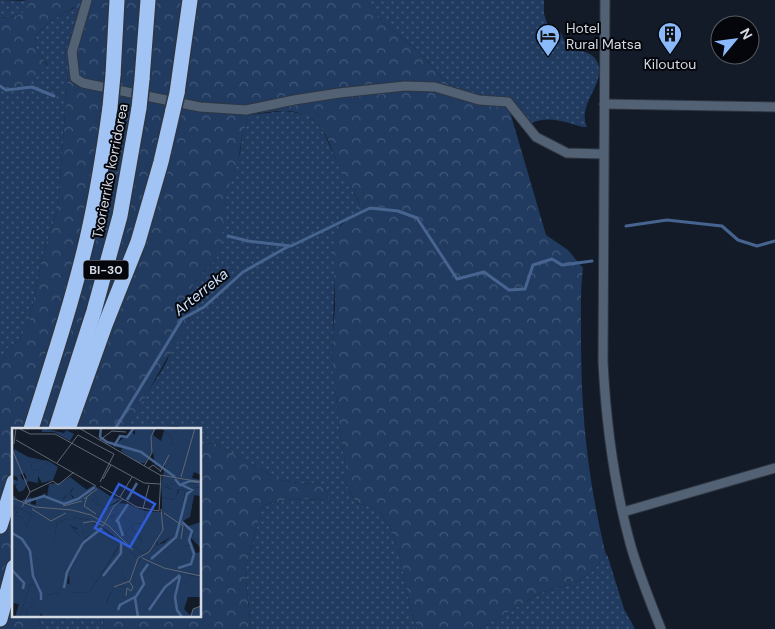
<svg xmlns="http://www.w3.org/2000/svg" width="775" height="629" font-family="'DM Sans',sans-serif">
<defs>
<pattern id="grass-dots" width="8" height="8" patternUnits="userSpaceOnUse" patternTransform="scale(1.25)"><rect width="8" height="8" fill="#213b60"/><path d="M2 2h.1M6 6h.1" fill="none" stroke="#405777" stroke-width="1.8" stroke-linecap="round"/></pattern>
<pattern id="forest-crowns" width="20" height="18" patternUnits="userSpaceOnUse" patternTransform="scale(1.25)"><rect width="20" height="18" fill="#213b60"/><path d="M2 6a3 3 0 1 1 6 0M12 15a3 3 0 1 1 6 0" fill="none" stroke="#405777"/></pattern>
</defs>
<rect width="100%" height="100%" fill="#131b28"/>
<g fill="url(#grass-dots)">
<path d="M0 0 27 1 28 7C22 17 11 17 0 18Z"/>
<path d="M367 0H544V14L550 32 557 31 561 33 568 50C589 49 605 58 597 82 594 91 588 99 586 108 584 114 584 121 587 127H583C561 121 550 115 528 124L505 105 452 89 420 53 377 17 372 11Z"/>
<path d="M75 7 78 19 70 45 58 208 43 254 29 322 19 340 7 349 0 364V85L17 88 48 65C44 60 39 55 36 49 29 29 62 15 75 7Z"/>
<path d="M284 111 305 114 317 123 324 133 340 168 360 204C360 215 351 216 344 221 339 225 338 231 336 236L332 358 338 414V422L346 467V484L356 503C364 505 372 506 378 511 405 536 402 597 418 629H251L245 570 263 505 292 499 329 500 323 484 298 483 280 480 212 442 200 449V429H182L178 426 163 427 160 429H124L162 370 189 318 190 296 192 287 200 275 216 259 225 198 240 153 242 137 249 115Z"/>
<polygon points="607,554 624,609 635,629 480,629 540,593 568,585 581,579 592,571"/>
<polygon points="40,615 104,615 103,629 38,629"/>
</g>
<g fill="url(#forest-crowns)">
<path d="M22 0H367L372 10 377 17 420 53 452 89 508 105 546 235 568 250 583 268C580 292 581 316 581 340 581 416 588 481 606 555L592 571 581 579 568 585 540 593 480 629H418C402 597 405 536 378 511 372 506 364 505 356 503L346 484V467L338 422V414C336 394 333 375 332 356 332 339 334 322 335 306 335 282 332 260 336 236 340 216 360 219 360 204 354 191 345 180 339 167 334 155 330 142 323 131 306 104 276 111 249 115L242 137 238 161 225 198 221 250 216 259 200 275 192 287 190 296 188 324 185 331 174 350 167 358 143 401 124 429H14V615H40L38 629H0V364L7 349 19 340 29 322 43 254 58 208 70 45 78 19 74 7C61 16 29 29 36 49 39 55 44 60 48 66 41 74 29 86 17 87 12 88 5 86 0 85V18C11 17 22 17 28 7L27 1Z"/>
<polygon points="212,442 280,480 298,483 323,484 329,500 292,499 263,505 245,570 251,629 103,629 104,615 200,615 200,449"/>
</g>
<g fill="none" stroke-linecap="round" stroke-linejoin="round">
<g stroke="#46648f" stroke-width="3">
<polyline points="0,86 6,90 32,87 54,96"/>
<polyline points="626,226 667,220 722,226 738,240 757,246 775,241"/>
<polyline points="228,236 248,241 291,246 370,208 398,211 417,218 457,279 484,272 509,290 525,289 533,265 552,259 562,265 592,261"/>
<polyline points="115,429 182,319 204,307 243,272 289,246"/>
</g>
<g stroke="#2e3642" stroke-width="11">
<g id="street">
<polyline points="87,0 72,52 75,78 83,83 200,107 246,110 294,100 339,93 405,86 435,87 479,100 508,102 536,137 567,153 603,154"/>
<path d="M605 0 603 362C606 423 614 484 630 543 638 572 650 601 661 629"/>
<polyline points="604,104 775,107"/>
<polyline points="623,512 775,468"/>
</g>
</g>
<g stroke="#2e3642" stroke-width="18">
<g id="highway">
<polyline points="113,75 117,0"/>
<polyline points="142,79 148,0"/>
<polyline points="177,93 190,0"/>
<path d="M31 429C51 366 72 303 87 239 97 195 104 151 110 107"/>
<polyline points="56,429 94,311 120,216 139,108"/>
<polyline points="68,429 105,325 138,242 161,162 173,110"/>
<polyline points="0,526 14,482"/>
<polyline points="0,619 14,567"/>
</g>
</g>
<use href="#street" stroke="#536174" stroke-width="9"/>
<use href="#highway" stroke="#a2c4f4" stroke-width="15"/>
<g stroke="#2e3642" stroke-width="18" stroke-linecap="butt">
<g id="highway-bridge">
<polyline points="110,107 113,75"/>
<polyline points="139,108 142,79"/>
<polyline points="173,110 177,93"/>
</g>
</g>
<use href="#highway-bridge" stroke="#a2c4f4" stroke-width="15"/>
</g>
<defs>
<g id="building-pin" transform="scale(1.25)"><path d="M0 17L-7.5 6A9.5 9.5 0 1 1 7.5 6Z" fill="#8abafc" stroke="#04060b"/><path d="M-4-6H4V6H1V3H-1V6H-4ZM-2.5-4.3h1.7v1.8h-1.7ZM.8-4.3h1.7v1.8H.8ZM-2.5-1h1.7V.8h-1.7ZM.8-1h1.7V.8H.8Z" fill="#111"/></g>
<g id="hotel-pin" transform="scale(1.25)"><path d="M0 17L-7.5 6A9.5 9.5 0 1 1 7.5 6Z" fill="#8abafc" stroke="#04060b"/><path d="M-6-4.5h1.5V1H6V5H4.5V3h-9V5H-6ZM-4 0a1.8 1.8 0 1 1 3.6 0ZM.5 0V-2.5h3Q6-2.5 6 0Z" fill="#111"/></g>
</defs>
<g fill-rule="evenodd">
<use href="#building-pin" x="670" y="34"/>
<use href="#hotel-pin" x="548" y="36"/>
</g>
<g text-anchor="middle" dominant-baseline="central" stroke-width="4" stroke-linejoin="round" paint-order="stroke">
<rect fill="#04060b" stroke="#969aa2" stroke-width="1" x="83.5" y="260.5" width="45" height="19" rx="4"/>
<g font-size="12" font-weight="bold" fill="#d4dae3">
<text x="106" y="270">BI-30</text>
</g>
<g font-size="14" fill="#d4dae3" stroke="#04060b" text-anchor="start">
<text x="566" y="28">Hotel<tspan x="566" dy="16">Rural Matsa</tspan></text>
<text x="670" y="64" text-anchor="middle">Kiloutou</text>
</g>
<g font-size="14" fill="#d4dae3" stroke="#04060b">
<text transform="translate(110 171) rotate(-79)">Txorierriko korridorea</text>
</g>
<g font-size="15" font-style="italic" fill="#cee1fc" stroke="#04060b">
<text transform="translate(201 292) rotate(-39)">Arterreka</text>
</g>
</g>
<g transform="translate(12 428)">
<rect width="189" height="189" fill="#131b28"/>
<path d="M123 0H144L141 7 149 13 152 3 160 10 161 16 157 17H162L166 12 160 4 163 0H189V47L182 44 180 50 189 52V55L169 56 164 52 163 57 154 56 161 62 149 57 153 38 143 37 141 23 133 35H127L109 23 110 20 104 19 92 13 102 17 120 4 123 7ZM2 21 16 29 31 32 19 35 20 41 8 47 11 52 21 47 22 41 29 42 37 33 46 39 41 52 30 55 26 48V55L16 53 12 62 7 64 3 58 6 56 0 57V51L6 53 5 49 0 47ZM58 49 75 62 63 70 58 66 62 59 49 73 35 69 37 56 48 55ZM83 58 101 70 109 71 95 79 86 77 80 72 85 70 81 66ZM189 59V68L181 67 182 62 173 63 168 95 173 99 189 94V114L181 110 179 99 177 118 169 117 164 110 158 109 146 117 145 113 132 126 117 115 97 90 106 86 121 95 132 96 133 83 150 84V69L162 72 167 62ZM121 97 120 101 127 106 130 115 126 109 121 113 113 105ZM0 77 20 86 15 99 10 89 3 87 5 84ZM62 89 82 93 84 102 72 111 71 103 58 97 68 108V121L58 139 51 144 48 165 34 167 45 94 54 91 61 93ZM86 96 108 116 77 165 58 164 57 146 72 114 89 102ZM117 123 128 132 117 153H114L109 143 117 130ZM177 147 189 149 187 166 182 169 173 155 178 151ZM18 156 27 158 31 164 21 178 15 181 14 189H8ZM112 158 117 163 115 169 94 175 102 159Z" fill="#213b60" fill-rule="evenodd"/>
<path d="M149 0H163L161 4 167 8 165 24 162 17H157L161 16 160 10ZM31 32 37 33 29 42 22 41 21 48 15 51 12 44 20 41 19 35ZM164 52 169 56 189 55V59L166 62 163 72 150 69 149 57 160 62 154 55 162 57ZM61 57 58 66 61 70 82 57 81 66 85 70 80 72 86 77 95 79 105 75 116 76 133 83 132 96 121 95 106 86 98 89 117 115 132 126 145 113V117L152 115 158 109 164 110V105L169 117 179 118 177 107 179 99 181 110 189 114V120L178 109 184 125 189 124V149L177 147 179 151 173 155 183 169 189 156V169H176L172 181 178 187 182 180 189 178V189H31L29 185 28 189H14L15 181 21 178 30 164 27 158 18 156 8 189H3L7 176 0 175V79L5 83 3 87 10 89 15 99 20 86 0 77V66L8 73 19 69V76L24 77V71L33 65 35 69 52 71ZM62 89 82 93 85 99 73 111 69 98 64 101 57 95 68 108V121L58 139 50 145 48 165 35 167 45 94 54 91 61 94ZM86 96 102 108 108 117 77 165 58 164 60 158 55 155 57 146 72 114 89 102ZM117 123 128 132 114 153 109 143 117 132ZM112 158 116 163 115 169 102 170 94 174 102 159ZM183 62 178 89 171 93 175 98H171L168 95 173 63ZM121 97 120 101 127 106 130 115 126 109 122 114 113 105Z" fill="#213b60" fill-rule="evenodd"/>
<path d="M30 0 52 5 54 2 62 6 58 13 42 4H30Z" fill="#213b60"/>
<path d="M183 9 189 12V44L174 35Z" fill="#213b60"/>
<path fill="none" stroke="#46648f" stroke-width="2.5" d="M89 0 88 9 95 14 129 24 163 49M102 18 108 8 115 9 122 0M163 51 168 57 178 53 187 54M115 72 125 55M13 74 32 68 52 76 66 71 83 59M106 93 111 108M104 94 116 76M0 105 10 111 18 123 21 148 29 165V172M139 131 164 109 175 66 180 62 170 57M166 140 179 136 182 126 177 112 180 103 170 94M0 142 12 155 11 161M91 148 109 125V115M168 148 163 169 165 182 170 189M52 160 55 144 71 115 90 100M106 182 108 177 123 169M137 182 153 159 168 147M126 189 123 170 132 156 129 146 136 136"/>
<path fill="none" stroke="#606773" stroke-width="1" d="M6 0 18 6H43L132 55 148 56M67 0 148 47 189 54M4 12 84 58M88 12 100 3 114 4M2 16 4 0M0 21 18 64M45 35 66 7 102 26 88 54M132 38 140 25 139 9 143 0M137 40 141 37 149 43M148 44 157 27M169 49 183 0M91 51 99 37M88 58 125 79 147 83 149 47M75 69 72 78 84 86M108 69 120 49M0 70 23 79 60 82 79 87 97 98 121 122M72 71 85 61M51 78 70 73M10 79 18 64 41 53 46 57 62 44M20 81 39 93 54 85M131 81 137 57M152 85 171 98 169 111M71 95 81 93 91 98 102 78 111 71M130 130 152 140 189 148M102 159 118 153 126 130 137 124 151 102 149 81M114 168 115 160 119 163 121 159 117 153M179 189 181 181 189 178"/>
<path fill="#2f5cd9" fill-opacity="0.15" stroke="#2f5cd9" stroke-width="2.5" d="M107 56 143 76 118 119 83 100Z"/>
<rect width="189" height="189" fill="none" stroke="#d4dae3" stroke-width="2.5"/>
</g>
<g transform="translate(735 40) rotate(61)"><circle r="24" fill="#04060b" stroke="#575b61"/>
<path d="M0-4L9 19L0 12L-9 19Z" fill="#8abafc"/>
<text y="-8" font-size="14" font-weight="bold" text-anchor="middle" fill="#d4dae3">N</text>
</g>
</svg>
